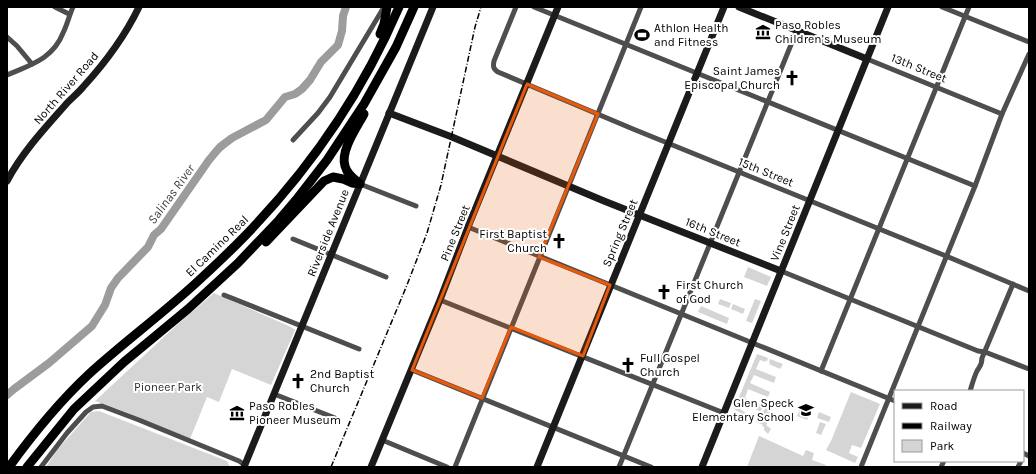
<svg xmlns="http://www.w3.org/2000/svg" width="1036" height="474" font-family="Karla,sans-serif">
<rect width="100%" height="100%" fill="#fff"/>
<g fill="#d5d5d5">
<polygon points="748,267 771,277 767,286 744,277"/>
<polygon points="214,293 291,327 295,330 271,385 232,369 219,402 207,397 190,439 126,412 95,401 179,323"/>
<polygon points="720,299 731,303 729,308 718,304"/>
<polygon points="755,299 761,301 752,323 746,321"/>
<polygon points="733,304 745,309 743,314 731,309"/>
<polygon points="701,306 729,318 727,324 698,312"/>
<polygon points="757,354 768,358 767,361 765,361 765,362 760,360 756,369 776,377 774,383 754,375 750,383 770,392 768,397 748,389 745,398 764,406 760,412 745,402 740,409 746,413 744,415 734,409"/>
<polygon points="770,359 783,364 780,369 769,364 770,362 769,362"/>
<polygon points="851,392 880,404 861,448 852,445 849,453 858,457 855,463 826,450 831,441"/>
<polygon points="766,407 779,416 778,417 774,414 766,425 771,429 768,434 764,430 764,427 762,426 763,425 756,422"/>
<polygon points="800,410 810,414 807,420 797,416"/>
<polygon points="99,411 227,461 230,467 46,467 58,449 91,412"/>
<polygon points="819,412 831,417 829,422 817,418"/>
<polygon points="820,422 826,424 821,435 816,433"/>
<polygon points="759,436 803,456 806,450 814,453 812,460 826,465 825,467 747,467"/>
</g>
<path fill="#9c9c9c" d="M232 138C229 145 220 156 210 155 213 145 224 141 232 138Z"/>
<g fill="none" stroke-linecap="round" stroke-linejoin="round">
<polyline stroke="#9c9c9c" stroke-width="8" points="7,395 14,389 49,363 92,326 105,305 111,288 118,278 148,247 154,235 161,229 209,160 220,147 232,138 266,120 285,97 295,94 302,89 310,80 321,62 338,45 342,31 343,16 346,7"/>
<g stroke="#4e4e4e" stroke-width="5">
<polyline points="55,7 69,14"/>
<path d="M516 7 494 61C493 66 493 69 498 72L633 129 946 256 1029 291"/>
<polyline points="534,7 975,186"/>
<polyline points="942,7 1029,42"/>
<polyline points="7,37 17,46 32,64"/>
<polyline points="867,59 1002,114"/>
<path d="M7 75C30 65 53 59 63 33 67 25 69 16 73 7"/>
<polyline points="293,140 318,113 330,97 384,7"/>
<polyline points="360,184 416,206"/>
<polyline points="468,227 895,401"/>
<polyline points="293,239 386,277"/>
<polyline points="781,271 978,351 985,352 1029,369"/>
<polyline points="224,295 359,349"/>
<polyline points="440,300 724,413"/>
<polyline points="412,370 651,467"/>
<polyline points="821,371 969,7"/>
<path d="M970 391C972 385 974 377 977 371 980 366 982 365 982 358L1013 284"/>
<polyline points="274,394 335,418"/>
<polyline points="382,440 447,467"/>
<polyline points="1023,453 1029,456"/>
<polyline points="41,467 67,433 86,412 93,407 102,406 139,420 239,461 245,465"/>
<polyline points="455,467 641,7"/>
<polyline points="619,467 797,30"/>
<polyline points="861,467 975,186 1002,114 1029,54"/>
<polyline points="941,467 944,461"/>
<polyline points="1018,467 1021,461"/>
</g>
<g stroke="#1b1b1b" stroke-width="7">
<polyline points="739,7 867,59"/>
<polyline points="389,113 452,137 604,201 781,271"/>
<path d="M7 181C23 151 46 127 68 102 73 97 79 92 83 87 105 63 125 36 139 7"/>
<polyline points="244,467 433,7"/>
<polyline points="371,467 440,300 468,227 558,7"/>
<polyline points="537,467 724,7"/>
<polyline points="702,467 888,7"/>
</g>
<g stroke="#000" stroke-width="9">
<polyline points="380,34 384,24 387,7"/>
<path d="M359 183C353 178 347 174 345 166 340 151 357 127 364 114"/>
<polyline points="266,242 324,181 333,177 343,179 352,183 360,184"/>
<path d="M9 467C33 434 59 402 89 374 123 343 161 315 196 283 209 271 223 258 236 245 304 177 361 96 399 7"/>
<polyline points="27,467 74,409 124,362 188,309 238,263 279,220 296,200 327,160 364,104 396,47 414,7"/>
</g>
<polyline stroke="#000" stroke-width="1.5" stroke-dasharray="6 2 1 2" stroke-linecap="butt" points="331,467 407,285 427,233 441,185 475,27 481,7"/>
</g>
<path fill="#e8590c" fill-opacity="0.2" stroke="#e8590c" stroke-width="3" stroke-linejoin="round" d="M527 84 598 114 539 257 610 285 583 356 511 327 482 398 412 370Z"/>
<defs>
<g id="museum-bare" transform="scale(1.2)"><path d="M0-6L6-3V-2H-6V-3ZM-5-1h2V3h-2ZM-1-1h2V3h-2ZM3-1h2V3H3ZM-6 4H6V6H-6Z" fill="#000" stroke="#fff" stroke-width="2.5" paint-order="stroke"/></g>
<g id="stadium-bare" transform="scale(1.2)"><path d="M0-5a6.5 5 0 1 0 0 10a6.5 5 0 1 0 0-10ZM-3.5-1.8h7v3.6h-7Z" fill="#000" stroke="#fff" stroke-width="2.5" paint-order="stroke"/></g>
<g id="church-bare" transform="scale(1.2)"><path d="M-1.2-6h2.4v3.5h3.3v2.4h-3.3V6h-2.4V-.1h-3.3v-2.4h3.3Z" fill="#000" stroke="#fff" stroke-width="2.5" paint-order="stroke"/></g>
<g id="school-bare" transform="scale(1.2)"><path d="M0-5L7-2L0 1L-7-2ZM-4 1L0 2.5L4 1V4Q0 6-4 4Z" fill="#000" stroke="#fff" stroke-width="2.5" paint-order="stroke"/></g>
</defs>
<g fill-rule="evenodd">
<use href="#museum-bare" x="763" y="32"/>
<use href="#stadium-bare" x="642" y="35"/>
<use href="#church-bare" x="792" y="78"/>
<use href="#church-bare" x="559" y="241"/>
<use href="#church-bare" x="664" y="292"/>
<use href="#church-bare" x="628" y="365"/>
<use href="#church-bare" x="298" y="381"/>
<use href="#school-bare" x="806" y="410"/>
<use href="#museum-bare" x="237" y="413"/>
</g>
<g text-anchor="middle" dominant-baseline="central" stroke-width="4" stroke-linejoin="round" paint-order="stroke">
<g font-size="12" fill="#000" stroke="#fff" text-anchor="start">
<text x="775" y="25">Paso Robles<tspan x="775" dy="14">Children’s Museum</tspan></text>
<text x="654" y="28">Athlon Health<tspan x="654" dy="14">and Fitness</tspan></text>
<text x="780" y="71" text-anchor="end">Saint James<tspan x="780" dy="14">Episcopal Church</tspan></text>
<text x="547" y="234" text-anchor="end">First Baptist<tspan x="547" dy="14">Church</tspan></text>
<text x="676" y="285">First Church<tspan x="676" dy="14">of God</tspan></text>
<text x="640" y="358">Full Gospel<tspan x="640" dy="14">Church</tspan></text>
<text x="310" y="374">2nd Baptist<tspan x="310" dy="14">Church</tspan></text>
<text x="794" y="403" text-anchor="end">Glen Speck<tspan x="794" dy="14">Elementary School</tspan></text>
<text x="249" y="406">Paso Robles<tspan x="249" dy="14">Pioneer Museum</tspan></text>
</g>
<g font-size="12" fill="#000" stroke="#fff">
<text transform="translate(919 68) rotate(22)">13th Street</text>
<text transform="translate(66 88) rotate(-49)">North River Road</text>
<text transform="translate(766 172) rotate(22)">15th Street</text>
<text transform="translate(713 232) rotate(22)">16th Street</text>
<text transform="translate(328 233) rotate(-68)">Riverside Avenue</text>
<text transform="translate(455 233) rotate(-68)">Pine Street</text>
<text transform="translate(620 233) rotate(-67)">Spring Street</text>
<text transform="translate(785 233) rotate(-68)">Vine Street</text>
<text transform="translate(217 246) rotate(-44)">El Camino Real</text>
</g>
<g font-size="12" fill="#2c2c2c" stroke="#fff">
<text x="168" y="387">Pioneer Park</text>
</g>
<g font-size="13" font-style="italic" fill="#3d3d3d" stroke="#fff">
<text transform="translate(171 194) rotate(-54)">Salinas River</text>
</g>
</g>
<rect width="1036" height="474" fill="none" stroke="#000000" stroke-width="16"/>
<rect x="894" y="390" width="130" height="72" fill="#ffffff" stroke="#999999"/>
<rect x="902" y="403" width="20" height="6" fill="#1b1b1b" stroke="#999999"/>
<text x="930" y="410" font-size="12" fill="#000000">Road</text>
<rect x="902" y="423" width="20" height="6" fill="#000000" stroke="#999999"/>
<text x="930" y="430" font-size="12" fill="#000000">Railway</text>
<rect x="902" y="440" width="20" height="12" fill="#d5d5d5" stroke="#999999"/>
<text x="930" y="450" font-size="12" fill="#000000">Park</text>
</svg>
